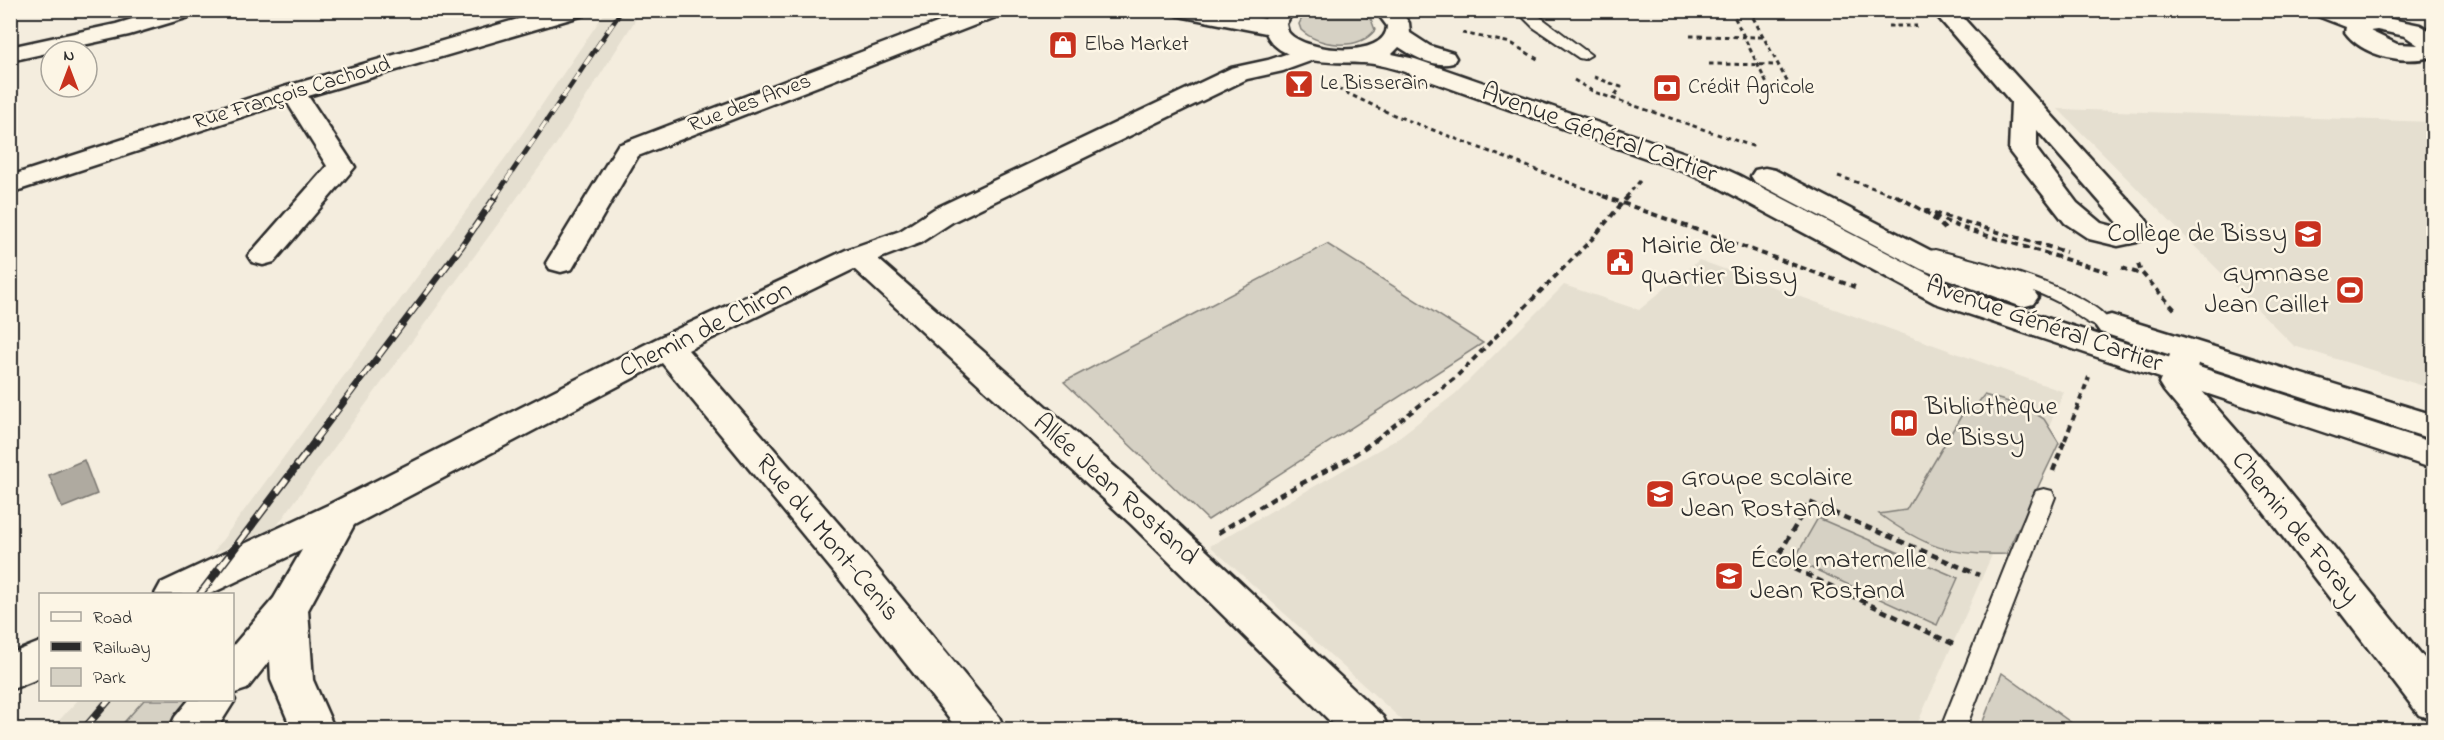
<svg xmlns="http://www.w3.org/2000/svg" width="2444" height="740" font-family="'Indie Flower',sans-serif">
<rect width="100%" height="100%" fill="#f4edde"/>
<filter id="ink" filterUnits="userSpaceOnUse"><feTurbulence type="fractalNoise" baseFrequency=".0167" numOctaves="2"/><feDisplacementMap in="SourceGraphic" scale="12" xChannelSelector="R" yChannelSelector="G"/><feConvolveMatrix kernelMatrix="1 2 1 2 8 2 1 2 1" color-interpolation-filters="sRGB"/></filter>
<g filter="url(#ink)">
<g fill="#e5dfd0">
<polygon points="606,11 641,11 555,146 276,527 212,554 511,150"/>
<polygon points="2058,109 2433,122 2433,389 2294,346"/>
<polygon points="1699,260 2064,392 1915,729 1412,729 1210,546 1394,441 1455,394 1564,285 1639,310"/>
<polygon points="78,700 144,700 118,729 51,729"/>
</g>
<g fill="#d6d1c4" stroke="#807e78" stroke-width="1.5">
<path d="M1316 11H1355L1371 19 1375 30C1359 51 1319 47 1301 30L1299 24 1302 18Z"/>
<polygon points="1327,244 1483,343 1208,520 1064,382"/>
<path d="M1984 395 2023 406 2044 419 2059 443 2006 554C1950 556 1925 547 1879 514L1906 510 1967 406 1978 403Z"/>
<polygon points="1818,518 1958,578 1937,625 1794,560"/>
<polygon points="2002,673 2080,729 1980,729"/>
<polygon points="144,700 189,700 165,729 118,729"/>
</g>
<polygon fill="#afaaa0" stroke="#7a7771" stroke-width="1.5" points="84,460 97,494 62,508 49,475"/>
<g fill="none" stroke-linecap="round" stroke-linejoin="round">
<g stroke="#2b2b2b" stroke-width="4">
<g id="lane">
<polygon points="1516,10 1531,10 1591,55 1584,59 1579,58 1533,27"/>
<path d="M1935 250C1975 260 2088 288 2110 322L2108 326C2091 331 2074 311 2060 303 2019 282 1972 272 1929 259L1926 255 1929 251Z"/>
<polygon points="2044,489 2052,491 2055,497 1965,730 1940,730 2033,497 2036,491"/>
</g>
</g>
<g stroke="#2b2b2b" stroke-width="5">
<g id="street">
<polygon points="162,10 199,10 196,15 129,35 10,61 10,47 116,24"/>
<polygon points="549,10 587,10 584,15 308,96 355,167 274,262 263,265 252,262 248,256 327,166 287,102 10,193 10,176 284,87"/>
<polygon points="971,10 1004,10 1001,15 638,156 572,269 561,272 550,269 546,263 618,145"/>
<path d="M1932 10H1956L2144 217 2148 223 2150 232 2145 238 2137 242 2118 246 2089 239 2065 223 2009 151 2011 102ZM2037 130 2120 225V228L2101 223 2077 203 2037 150Z"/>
<path d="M2312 10H2346L2363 17 2377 16 2420 25 2434 33V56C2406 65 2363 57 2345 32L2346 27 2315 15ZM2377 30 2405 36 2418 45 2397 44 2370 31Z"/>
<polygon points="1310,46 1319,48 1322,53 1319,58 1283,71 1247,79 954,221 920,243 878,259 1157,504 1383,717 1389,730 1339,730 1131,524 854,269 688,350 870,560 999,717 1005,730 958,730 842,582 662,363 354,525 308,610 313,680 335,730 292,730 271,680 270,660 247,689 232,694 232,647 274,598 302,550 210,594 155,594 161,583 328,505 656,339 846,250 900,231 934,209 1231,68 1268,60"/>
<polygon points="2186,339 2197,342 2202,350 2193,381 2273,472 2434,670 2434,720 2419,715 2247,490 2164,391 2159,383 2175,342"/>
<polygon points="40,642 40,678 10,690 10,654"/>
<polygon points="232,695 235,700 216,730 169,730 175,717 189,700 232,700"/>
</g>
</g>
<g stroke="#2b2b2b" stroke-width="5">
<g id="secondary">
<path d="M1173 10H1222L1265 19 1271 10H1294L1286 24C1287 27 1287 31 1289 33 1305 52 1386 60 1387 26L1375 10H1400L1409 23 1410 33 1430 46 1453 53 1456 58 1453 63C1435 68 1414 57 1399 47L1392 54 1415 59 1705 160 1738 175 1957 289 2434 443V469L1935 303 1718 187 1685 172 1399 70C1388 67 1375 63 1363 63 1335 62 1279 65 1266 33L1184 17 1176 15Z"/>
<polygon points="1765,168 1775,170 1943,257 2033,290 2038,297 2033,304 2022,307 1921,269 1755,182 1751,176 1755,170"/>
<polygon points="2111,315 2434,415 2434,440 2100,332 2095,325 2100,318"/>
</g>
</g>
<g stroke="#2b2b2b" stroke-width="3" stroke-dasharray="4.5 4" stroke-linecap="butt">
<polyline points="1731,10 1767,84"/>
<polyline points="1749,10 1789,85"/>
<polyline points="1888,26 1917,26"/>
<polyline points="1462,33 1511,43 1539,60"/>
<polyline points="1690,36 1763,37"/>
<polyline points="1709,64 1778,65"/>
<polyline points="1594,77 1621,87 1612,99"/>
<polyline points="1574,80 1594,92 1755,147"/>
<polyline points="1330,85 1389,113 1607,197"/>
<polyline points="1346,92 1361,86"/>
<polyline points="1838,176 1900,197"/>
<polyline points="1626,197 1640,181"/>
</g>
<g stroke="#2b2b2b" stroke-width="4" stroke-dasharray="6 4.5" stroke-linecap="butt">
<polyline points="1603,196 1855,287"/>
<polyline points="1897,196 1931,215 1962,228 2108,272"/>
<polyline points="1924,210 2066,252"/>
<polyline points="1933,218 1945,229"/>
<polyline points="2138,264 2141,272 2176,311"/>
<polyline points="2122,268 2141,274"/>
<polyline points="1375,440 1455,378 1593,238 1628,196"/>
<polyline points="2065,440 2089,377"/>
</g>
<g stroke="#2b2b2b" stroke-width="4.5" stroke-dasharray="7 5" stroke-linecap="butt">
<polyline points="2053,471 2065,439"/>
<polyline points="1218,533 1276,497 1348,459 1377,439"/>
<polyline points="1953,644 1776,560 1809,502 1979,575"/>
</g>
<use href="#lane" fill="#fcf5e5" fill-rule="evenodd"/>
<use href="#street" fill="#fcf5e5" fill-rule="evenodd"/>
<use href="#secondary" fill="#fcf5e5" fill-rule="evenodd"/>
<g stroke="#2b2b2b" stroke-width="5">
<polyline id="rail-far2" points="495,197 622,10"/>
</g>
<g stroke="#2b2b2b" stroke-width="7">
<polyline id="rail-far1" points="315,440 461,247 496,196"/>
</g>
<g stroke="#2b2b2b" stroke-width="8">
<g id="rail">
<polyline points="200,594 317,439"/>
<polyline points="83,730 109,700"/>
</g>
</g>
<use href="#rail-far2" stroke="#fcf5e5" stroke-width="4" stroke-dasharray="10" stroke-linecap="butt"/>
<use href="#rail-far1" stroke="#fcf5e5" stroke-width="4.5" stroke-dasharray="13" stroke-linecap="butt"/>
<use href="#rail" stroke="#fcf5e5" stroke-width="5" stroke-dasharray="16" stroke-linecap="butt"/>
</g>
</g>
<defs>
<g id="shop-square" transform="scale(1.5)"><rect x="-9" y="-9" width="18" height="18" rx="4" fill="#c8321e" stroke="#fcf5e5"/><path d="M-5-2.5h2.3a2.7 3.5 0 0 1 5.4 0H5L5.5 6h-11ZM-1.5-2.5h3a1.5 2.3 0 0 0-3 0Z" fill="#fff"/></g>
<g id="bar-square" transform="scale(1.5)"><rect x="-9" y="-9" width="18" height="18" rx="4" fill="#c8321e" stroke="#fcf5e5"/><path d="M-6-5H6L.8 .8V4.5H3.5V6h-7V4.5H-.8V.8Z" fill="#fff"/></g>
<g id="bank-square" transform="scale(1.5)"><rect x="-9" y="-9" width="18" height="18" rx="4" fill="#c8321e" stroke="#fcf5e5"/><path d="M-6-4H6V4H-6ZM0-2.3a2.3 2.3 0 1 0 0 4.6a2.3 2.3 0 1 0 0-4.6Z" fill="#fff"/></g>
<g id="school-square" transform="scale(1.5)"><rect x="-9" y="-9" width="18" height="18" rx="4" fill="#c8321e" stroke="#fcf5e5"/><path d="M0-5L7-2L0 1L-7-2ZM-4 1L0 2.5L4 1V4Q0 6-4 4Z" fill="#fff"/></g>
<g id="civic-square" transform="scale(1.5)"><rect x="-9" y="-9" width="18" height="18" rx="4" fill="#c8321e" stroke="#fcf5e5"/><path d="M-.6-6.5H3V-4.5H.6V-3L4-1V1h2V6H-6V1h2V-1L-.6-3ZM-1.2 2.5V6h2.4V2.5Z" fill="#fff"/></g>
<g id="stadium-square" transform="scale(1.5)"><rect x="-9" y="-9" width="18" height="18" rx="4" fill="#c8321e" stroke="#fcf5e5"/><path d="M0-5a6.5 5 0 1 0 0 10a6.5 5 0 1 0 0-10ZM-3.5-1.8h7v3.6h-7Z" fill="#fff"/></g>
<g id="library-square" transform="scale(1.5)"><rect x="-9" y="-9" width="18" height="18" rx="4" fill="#c8321e" stroke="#fcf5e5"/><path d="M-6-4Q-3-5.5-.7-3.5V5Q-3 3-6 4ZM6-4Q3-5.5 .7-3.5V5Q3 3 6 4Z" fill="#fff"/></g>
</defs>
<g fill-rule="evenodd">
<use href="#shop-square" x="1063" y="45"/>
<use href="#bar-square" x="1299" y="84"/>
<use href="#bank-square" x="1667" y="88"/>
<use href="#school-square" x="2308" y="234"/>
<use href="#civic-square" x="1620" y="262"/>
<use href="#stadium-square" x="2350" y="290"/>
<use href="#library-square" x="1904" y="423"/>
<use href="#school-square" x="1660" y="494"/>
<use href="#school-square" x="1729" y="576"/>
</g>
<g text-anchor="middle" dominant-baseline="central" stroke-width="5" stroke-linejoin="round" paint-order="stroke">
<g font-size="22" fill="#2b2b2b" stroke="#fcf5e5" text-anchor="start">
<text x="1084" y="45">Elba Market</text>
<text x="1320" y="84">Le Bisserain</text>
<text x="1688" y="88">Crédit Agricole</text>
</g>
<g font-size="22" fill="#2b2b2b" stroke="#fcf5e5">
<text transform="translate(292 94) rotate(-17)">Rue François Cachoud</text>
<text transform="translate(750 104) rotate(-21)">Rue des Arves</text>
</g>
<g font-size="27" fill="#2b2b2b" stroke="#fcf5e5">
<text transform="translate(1599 134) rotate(20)">Avenue Général Cartier</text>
<text transform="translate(2044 325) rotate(19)">Avenue Général Cartier</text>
<text transform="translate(706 330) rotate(-26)">Chemin de Chiron</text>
<text transform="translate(1115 490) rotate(42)">Allée Jean Rostand</text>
<text transform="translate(2295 528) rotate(51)">Chemin de Foray</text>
<text transform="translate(827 538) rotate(50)">Rue du Mont-Cenis</text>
</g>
<g font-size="27" fill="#2b2b2b" stroke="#fcf5e5" text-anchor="start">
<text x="2287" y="234" text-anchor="end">Collège de Bissy</text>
<text x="1641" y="246">Mairie de<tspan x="1641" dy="31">quartier Bissy</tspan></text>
<text x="2329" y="274" text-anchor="end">Gymnase<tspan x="2329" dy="31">Jean Caillet</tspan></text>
<text x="1925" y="407">Bibliothèque<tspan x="1925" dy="31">de Bissy</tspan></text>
<text x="1681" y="478">Groupe scolaire<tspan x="1681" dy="31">Jean Rostand</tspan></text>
<text x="1750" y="560">École maternelle<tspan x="1750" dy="31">Jean Rostand</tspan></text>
</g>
</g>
<rect width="2444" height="740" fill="none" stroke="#fcf5e5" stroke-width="36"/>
<rect x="18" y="18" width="2408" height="704" fill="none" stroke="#2b2b2b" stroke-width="2" filter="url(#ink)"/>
<rect x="39" y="593" width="195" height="108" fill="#fcf5e5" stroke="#a8a49b" stroke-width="1.5"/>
<rect x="51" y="612" width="30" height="9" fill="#fcf5e5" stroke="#a8a49b" stroke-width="1.5"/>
<text x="93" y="623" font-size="18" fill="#2b2b2b">Road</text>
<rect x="51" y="642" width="30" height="9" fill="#2b2b2b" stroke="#a8a49b" stroke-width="1.5"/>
<text x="93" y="653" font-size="18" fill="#2b2b2b">Railway</text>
<rect x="51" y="668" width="30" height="18" fill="#d6d1c4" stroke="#a8a49b" stroke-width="1.5"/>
<text x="93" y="683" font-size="18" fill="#2b2b2b">Park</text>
<g transform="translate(69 69)"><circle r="28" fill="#fcf5e5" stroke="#a8a49b" stroke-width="1.5"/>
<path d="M0-4.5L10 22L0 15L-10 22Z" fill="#c8321e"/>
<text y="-9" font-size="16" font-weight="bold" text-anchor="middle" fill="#2b2b2b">N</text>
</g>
</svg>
